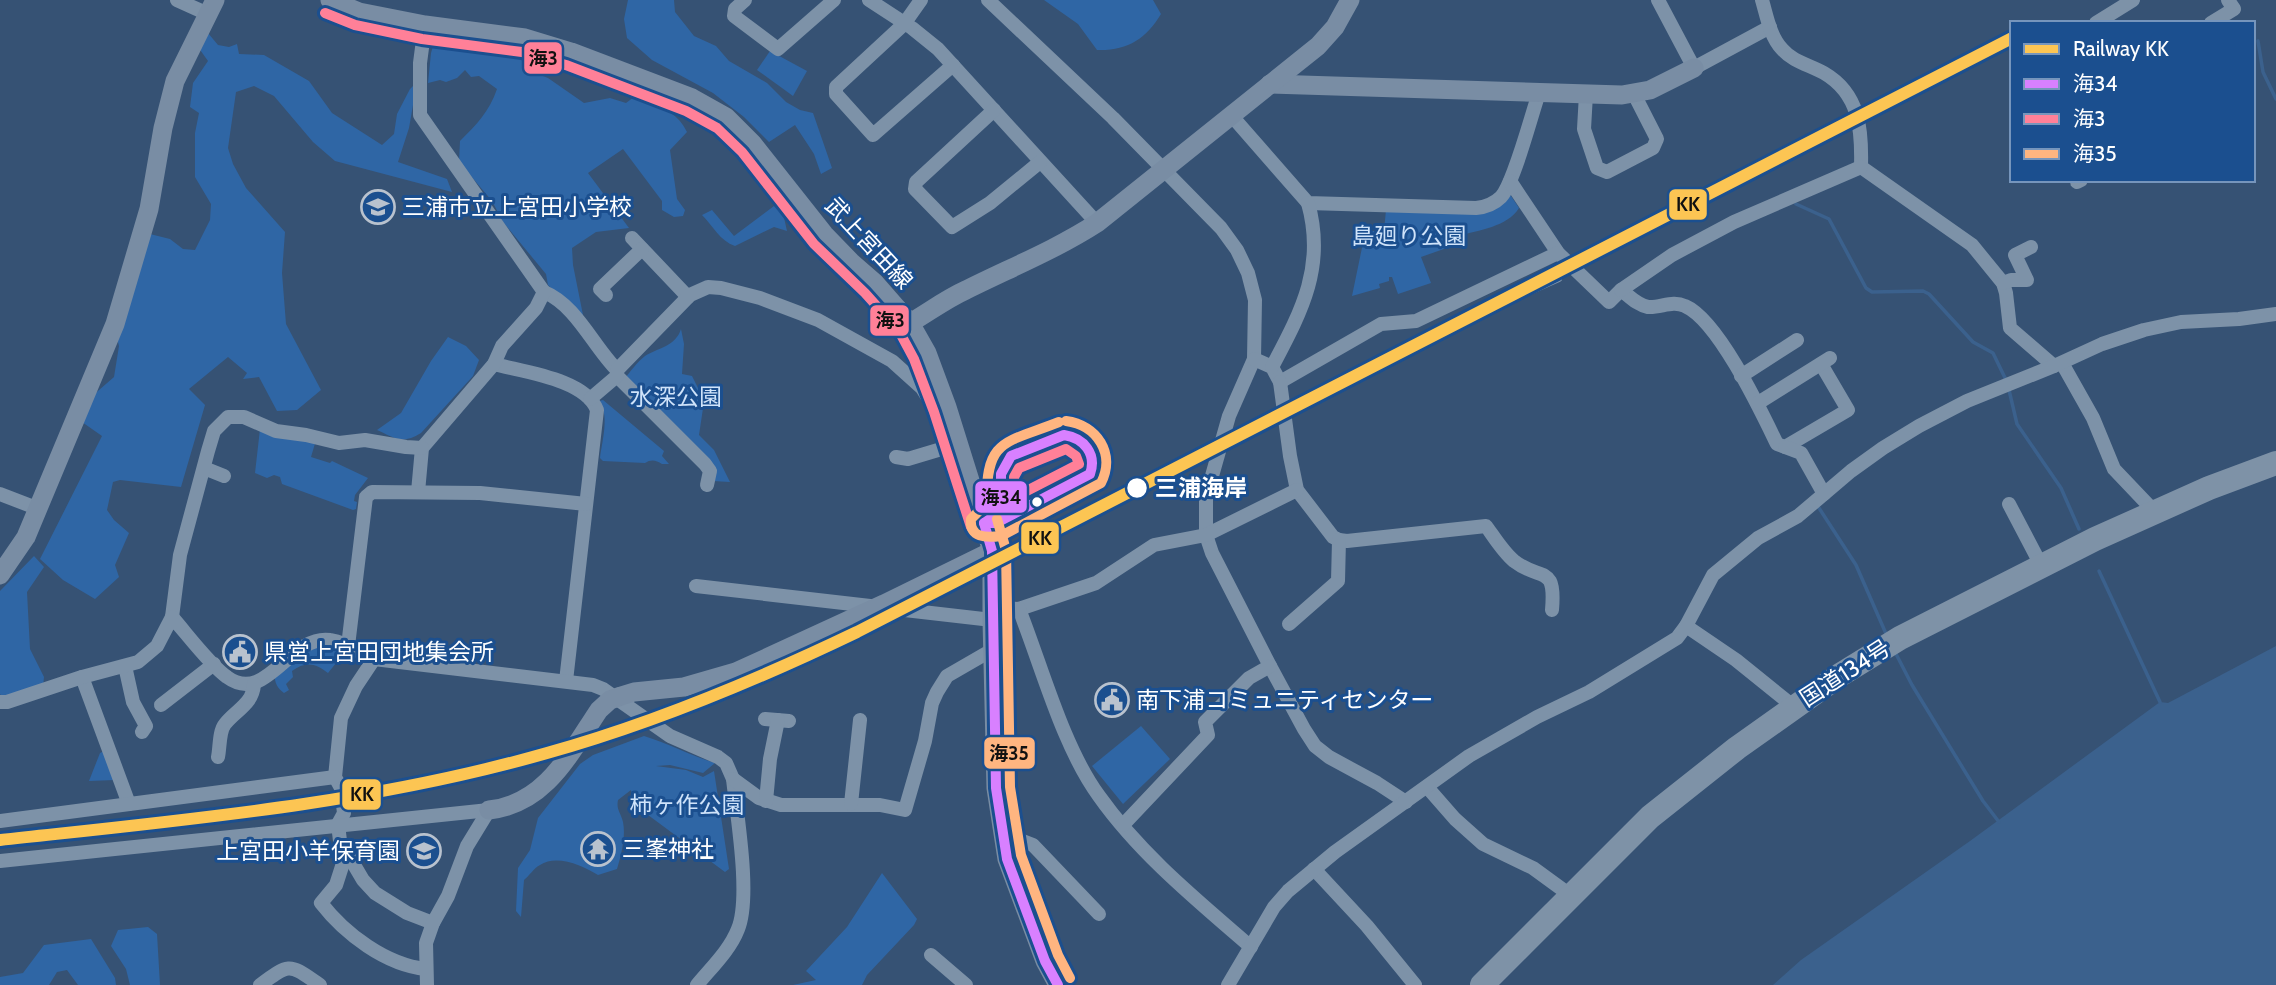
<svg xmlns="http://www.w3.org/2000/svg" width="2276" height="985" font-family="Cabin,'Noto Sans JP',sans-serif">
<rect width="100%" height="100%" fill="#365274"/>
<g fill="#2f66a5">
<polygon points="628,0 674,0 675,12 694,36 716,46 729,61 767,83 786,102 800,110 813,113 832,168 821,174 814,154 795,125 769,142 744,117 713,93 652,60 627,38 624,19"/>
<path d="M1044 0H1153L1161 14C1146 39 1127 51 1097 50L1078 24Z"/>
<path d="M437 32 537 46 528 70 548 78 584 103 610 98 626 103 642 91 648 103C667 110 678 114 687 132L670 150 677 199 685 210 683 216 674 217 662 210V201L623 149 588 173 629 228 596 232 572 248 573 265 583 315 581 319 548 285 546 274 503 222 492 201 459 162 460 141C477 124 489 112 497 89L479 76 471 77 465 70 457 78 446 82 440 80 428 83 431 53Z"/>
<polygon points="208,33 218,45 229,47 237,44 239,54 264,55 309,81 332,113 382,145 394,134 397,114 410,89 413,86 416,88 409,128 398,162 447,179 452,192 335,161 313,142 274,96 254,86 236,92 228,148 233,164 246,188 285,232 282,273 286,324 321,390 297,410 277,411 259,377 243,379 247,373 228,357 189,389 205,405 181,487 120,480 113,482 107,510 114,520 129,533 115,565 119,577 95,599 63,580 40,559 102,436 82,422 91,397 114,377 119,346 117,338 150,234 170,239 183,249 195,250 210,220 211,204 195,177 195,133 199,113 190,107 193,83 208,61 198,47"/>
<polygon points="770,51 807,71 793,96 757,70"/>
<path d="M1509 193 1519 208C1507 227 1479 230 1458 236L1461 243 1421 257 1431 283 1398 294 1392 277H1389V281L1379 284 1380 288 1352 296 1364 238 1371 231H1384L1386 210 1472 213Z"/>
<path d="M774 206 783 213 787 231 774 227 735 246C720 241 713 226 702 215L712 210 734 236Z"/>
<path d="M681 329 684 344 682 374 692 376 700 392 705 395 699 435 714 450 730 482 713 481 625 378C631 371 637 362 645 356 658 348 676 346 681 329Z"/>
<path d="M448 337 466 346 479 360 473 376 421 433C402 445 395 438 377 430L401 413 431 361Z"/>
<path d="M603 400 664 451 662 456 669 464H662C656 460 651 459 645 463L603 461 600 458C602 441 610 415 599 401Z"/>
<polygon points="260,429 316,440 311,457 330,463 332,461 368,478 355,495 354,501 357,502 356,509 353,510 282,484 280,477 274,475 267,478 255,473"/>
<polygon points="34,556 44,567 27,592 30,649 44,677 43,686 2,697 0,694 0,591"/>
<path d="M328 643 345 652 328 673C316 663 305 661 292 671L293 677 286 684 289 690 284 693C278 689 274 682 275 675L300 653Z"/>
<polygon points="1141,726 1170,759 1123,804 1092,766"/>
<path d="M644 736C668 743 691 756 715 763L703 773 670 765 656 766 686 770 703 777 714 771 729 869 725 872 644 812 634 803 631 790 618 800C616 810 621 813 623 822 626 837 621 856 617 869L598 875C583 866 557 854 540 865 534 868 529 876 524 880L521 917 516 911 518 868 530 850 538 818 580 764 593 755Z"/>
<polygon points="104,751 115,780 89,781 100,753"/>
<polygon points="882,873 917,919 914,925 867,975 862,985 793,985 816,980 806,971 847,927"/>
<polygon points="148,927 157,934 160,985 130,985 126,969 111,946 118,930"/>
<polygon points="91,939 115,978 116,985 78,985 67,970 57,972 49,985 0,985 0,977 23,973 44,945"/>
</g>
<polygon fill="#3b618d" points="2276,646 2276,985 1773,985 1801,960 1970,841 2160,702 2168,703"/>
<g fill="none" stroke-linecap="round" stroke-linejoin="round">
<g stroke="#3b618d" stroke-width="3.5">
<polyline points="2258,41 2263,72 2276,99"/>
<polyline points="1796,204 1829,219 1866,288 1872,292 1923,291 1929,294 1973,342 1993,353 2007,382"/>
<polyline points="2009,390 2017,424 2061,488 2079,529"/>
<polyline points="1819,508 1856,565 1887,636"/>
<polyline points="2099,571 2160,702"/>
<polyline points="1895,652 1912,685 1983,801 1999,822"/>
</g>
<g stroke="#7d92a8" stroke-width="14">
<polyline points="177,0 208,14"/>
<polyline points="745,0 735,9 734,16 778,49 834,0"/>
<polyline points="869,0 912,28 938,49 1097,223"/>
<polyline points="921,0 904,24 836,87 836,94 873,135 953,65"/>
<polyline points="988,0 1113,118 1221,228 1237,250 1248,273 1255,300 1254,359 1229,416 1206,497 1206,535 1212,553 1270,666 1304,729 1315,746 1329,757 1377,783 1406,802"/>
<polyline points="1658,0 1694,68 1770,27"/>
<path d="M1762 0C1767 17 1770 36 1782 49 1793 62 1810 65 1824 73 1860 94 1862 130 1861 167L1972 245 2003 283 2006 293 2010 328 2054 366"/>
<polyline points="2096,23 2133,0"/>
<polyline points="2211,23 2234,9 2228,0"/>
<polyline points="1586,94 1584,129 1597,168 1607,172 1653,148 1657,139 1634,94"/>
<polyline points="994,110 916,182 915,189 952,227 990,203 1040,162"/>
<path d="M1231 115 1308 203 1476 208C1486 207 1494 204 1501 197 1514 183 1531 116 1539 93"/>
<path d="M1510 181 1558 253 1609 302 1621 290C1629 296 1637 305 1648 307 1661 308 1672 300 1685 306 1718 320 1761 411 1777 444L1785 447 1848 410 1821 364"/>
<polyline points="2077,182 2081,180"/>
<polyline points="632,238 688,297"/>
<polyline points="2003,283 2011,280 2027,280 2015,255 2031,247"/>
<polyline points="1621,290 1672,255 1734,222 1861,167"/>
<path d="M544 292C576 305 593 346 617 370"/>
<polyline points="606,295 600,289 642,249"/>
<polyline points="1254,359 1272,367 1280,382 1381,324 1416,321 1558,253"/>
<polyline points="2062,363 2093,418 2114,469 2154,511"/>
<path d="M494 364C523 372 585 379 597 410L566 681"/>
<path d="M1272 367C1301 312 1326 267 1308 203"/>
<polyline points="617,376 705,464 710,471 707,485"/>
<polyline points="1741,376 1797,340"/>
<path d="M1280 382 1290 456 1297 490 1333 537 1339 540 1347 541 1486 526C1494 537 1503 552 1514 561 1541 582 1556 563 1552 610"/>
<polyline points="590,399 617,376 617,370 690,295 708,287 721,288 760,298 818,320 892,361 922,388 935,409 947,407"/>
<polyline points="1758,403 1830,358"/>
<polyline points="1785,447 1801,453 1824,494"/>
<polyline points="896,457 908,459 958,444"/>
<polyline points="204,468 224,476"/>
<polyline points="418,492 422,448 494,364 502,346 536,308 544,292 420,115 420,63 425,25"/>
<polyline points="0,494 39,509"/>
<polyline points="2009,504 2041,565"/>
<polyline points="696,586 992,620"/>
<polyline points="992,607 1019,609 1096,583 1154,545 1206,535 1297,490"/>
<path d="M1019 609C1042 667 1063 747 1099 796 1140 854 1198 901 1251 947"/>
<polyline points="172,617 180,555 208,451 214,431 228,417 244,417 276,431 306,435 339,443 365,440 406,447 422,448"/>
<polyline points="1289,624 1338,581 1339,540"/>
<polyline points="1686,626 1736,660 1793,706"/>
<polyline points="348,646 366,497 372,492 480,493 586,504"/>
<polyline points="374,659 356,686 341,718 335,777 341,788 344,813 338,824 340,841 363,880 375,893 407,913 433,923"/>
<polyline points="125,666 133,702 146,726 142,732"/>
<polyline points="82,677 129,804"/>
<path d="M0 702H7L82 677 138 662 157 646 172 617C187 634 210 665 227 677 266 706 290 634 330 640 346 642 359 653 374 659L593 685 603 689 670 736 718 757 726 763 733 779C737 816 751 897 738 929 730 950 711 968 697 985"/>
<polyline points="161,705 214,664"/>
<polyline points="765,719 789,721"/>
<path d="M218 757C220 748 219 731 225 724 236 710 253 704 254 684"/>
<polyline points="733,779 759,798 781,805 880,805 905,810 925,741 932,703 937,692 947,676 992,650"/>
<polyline points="1427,787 1455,819 1483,844 1533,868 1570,895"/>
<polyline points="766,801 770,759 778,720"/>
<polyline points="851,804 860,720"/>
<polyline points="0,821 335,777"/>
<polyline points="1123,825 1208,735 1205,722 1249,678 1270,666"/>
<polyline points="1004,834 1033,845 1099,914"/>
<path d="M346 854 336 885 321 903C345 934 386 965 426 969"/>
<polyline points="0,861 489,810"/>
<polyline points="1314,869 1367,926 1415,985"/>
<polyline points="931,955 966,985"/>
<path d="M260 985C291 962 289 964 320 985"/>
<polyline points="427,985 426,943 433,923 448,896 467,846 489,810"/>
<polyline points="1228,985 1274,907 1288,891 1335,852 1469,756 1537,717 1589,692 1677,638 1686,626 1713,575 1758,538 1798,516 1851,471 1883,448 1919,426 1967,401 2054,366 2102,344 2144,330 2181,322 2239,319 2276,314"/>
</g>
<g stroke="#798da4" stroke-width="19">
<polyline points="330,0 359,12 425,25 525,38 571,52 692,98 726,117 752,143 824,234 852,263 875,283 910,323 927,353 947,407 992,551 992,620 996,788 1007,859 1045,961 1058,985"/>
<polyline points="1270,84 1622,95 1650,90 1694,68"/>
<path d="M910 323C929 312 946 299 966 290 1010 268 1055 250 1097 223L1318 46 1335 27 1350 0"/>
<polyline points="0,575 26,537 115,324 149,209 163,128 175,81 215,0"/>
<path d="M489 810C546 804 570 753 599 710L610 700 621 696 634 692 684 687 736 672 884 604 992 551"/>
</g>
<polyline stroke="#7e92a7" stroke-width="24" points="1482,985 1650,817 1737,748 1840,675 1900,638 2095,539 2209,488 2276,463"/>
<g stroke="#7e92a7" stroke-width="6">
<polyline id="rail" points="1461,322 1559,279"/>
</g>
<use href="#rail" stroke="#1b4f8f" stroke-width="3.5" stroke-dasharray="10" stroke-linecap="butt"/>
<g stroke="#1b4f8f" stroke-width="16">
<g id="bus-1">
<path d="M1064 435C1084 438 1097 454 1090 474L996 523H984L997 514 1001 506V474L1011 456Z"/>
<polyline points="984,523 992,551 996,788 1007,859 1045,961 1058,985"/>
</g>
</g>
<g stroke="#1b4f8f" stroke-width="16">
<g id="bus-2">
<polyline points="325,13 355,25 422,39 522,52 566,65 686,111 717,128 742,152 814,244 865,293 899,331 914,359 934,412 971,527"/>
<polygon points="1066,449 1076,456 1079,464 1015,497 1014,477 1019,468"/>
</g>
</g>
<g stroke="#1b4f8f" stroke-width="16">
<g id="bus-3">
<path d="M1059 422C1006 443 985 438 987 503L971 519C969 538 986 538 1001 536L1101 483C1116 454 1097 425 1066 421"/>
<polyline points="997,519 1006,550 1010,787 1021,855 1058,955 1070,978"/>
</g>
</g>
<use href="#bus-1" stroke="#d880ff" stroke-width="10"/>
<use href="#bus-2" stroke="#ff8098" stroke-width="10"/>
<use href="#bus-3" stroke="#ffb580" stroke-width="10"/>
<g stroke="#1b4f8f" stroke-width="18">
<path id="rail-1" d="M0 840C184 820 369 804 547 753 655 723 757 680 857 632L2012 38"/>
</g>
<use href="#rail-1" stroke="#fcc553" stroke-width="12"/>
</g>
<defs>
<g id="school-ring" transform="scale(1.75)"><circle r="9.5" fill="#1b4f8f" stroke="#b9c2ce" stroke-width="1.5"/><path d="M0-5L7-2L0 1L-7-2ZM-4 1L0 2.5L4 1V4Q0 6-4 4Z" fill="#b9c2ce"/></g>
<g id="civic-ring" transform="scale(1.75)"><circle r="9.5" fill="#1b4f8f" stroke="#b9c2ce" stroke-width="1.5"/><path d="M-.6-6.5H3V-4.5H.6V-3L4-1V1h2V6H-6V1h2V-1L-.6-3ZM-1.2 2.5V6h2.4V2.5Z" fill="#b9c2ce"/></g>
<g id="temple-ring" transform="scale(1.75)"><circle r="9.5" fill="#1b4f8f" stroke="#b9c2ce" stroke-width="1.5"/><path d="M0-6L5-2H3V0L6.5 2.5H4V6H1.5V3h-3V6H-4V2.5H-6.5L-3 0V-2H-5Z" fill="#b9c2ce"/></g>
</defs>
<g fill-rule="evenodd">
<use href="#school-ring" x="378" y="207"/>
<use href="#civic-ring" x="240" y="652"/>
<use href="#civic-ring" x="1112" y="700"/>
<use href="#temple-ring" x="598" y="849"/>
<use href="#school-ring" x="424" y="851"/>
</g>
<g fill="#fff" stroke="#1b4f8f" stroke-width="2.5">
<circle cx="1137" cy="488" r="11"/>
<circle cx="1037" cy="502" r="6"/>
</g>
<g text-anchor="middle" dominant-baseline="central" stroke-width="6" stroke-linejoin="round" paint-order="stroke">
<g font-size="23" fill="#fff" stroke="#1b4f8f" text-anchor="start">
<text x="402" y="207">三浦市立上宮田小学校</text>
<text x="264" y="652">県営上宮田団地集会所</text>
<text x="1136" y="700">南下浦コミュニティセンター</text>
<text x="622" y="849">三峯神社</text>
<text x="400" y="851" text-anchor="end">上宮田小羊保育園</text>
</g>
<g font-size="23" fill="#cfe3fa" stroke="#1b4f8f">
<text x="1409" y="236">島廻り公園</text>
<text x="676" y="397">水深公園</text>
<text x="687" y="805">柿ヶ作公園</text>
</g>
<g font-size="23" fill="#fff" stroke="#1b4f8f">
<text transform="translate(869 243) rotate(47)">武上宮田線</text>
<text transform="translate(1845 673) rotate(-33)">国道134号</text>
</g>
<g font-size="23" font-weight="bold" fill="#fff" stroke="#1b4f8f" text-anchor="start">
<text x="1155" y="488">三浦海岸</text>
</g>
</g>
<g stroke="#1b4f8f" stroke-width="2.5">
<rect x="523" y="41" width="40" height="34" rx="7" fill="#ff8098"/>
<rect x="1668" y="188" width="40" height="33" rx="7" fill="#fcc553"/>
<rect x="869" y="304" width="41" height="33" rx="7" fill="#ff8098"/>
<rect x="974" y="480" width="54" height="34" rx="7" fill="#d880ff"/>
<rect x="1020" y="521" width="40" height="34" rx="7" fill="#fcc553"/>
<rect x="983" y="736" width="53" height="34" rx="7" fill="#ffb580"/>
<rect x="341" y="778" width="41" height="33" rx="7" fill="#fcc553"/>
</g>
<g font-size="19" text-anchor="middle" font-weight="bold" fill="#111">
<text x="543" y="65">海3</text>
<text x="1688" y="211">KK</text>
<text x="890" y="327">海3</text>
<text x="1001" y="504">海34</text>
<text x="1040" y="545">KK</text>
<text x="1009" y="760">海35</text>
<text x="362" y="801">KK</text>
</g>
<rect x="2010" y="21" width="245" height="161" fill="#1b4f8f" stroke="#7695bc" stroke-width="2"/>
<rect x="2024" y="44" width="35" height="10" fill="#fcc553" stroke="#7695bc" stroke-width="2"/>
<text x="2073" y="56" font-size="21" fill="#ffffff">Railway KK</text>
<rect x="2024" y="79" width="35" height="10" fill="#d880ff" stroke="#7695bc" stroke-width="2"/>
<text x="2073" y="91" font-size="21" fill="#ffffff">海34</text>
<rect x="2024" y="114" width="35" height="10" fill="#ff8098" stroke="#7695bc" stroke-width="2"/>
<text x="2073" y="126" font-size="21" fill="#ffffff">海3</text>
<rect x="2024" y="149" width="35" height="10" fill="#ffb580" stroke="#7695bc" stroke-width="2"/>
<text x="2073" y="161" font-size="21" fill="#ffffff">海35</text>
</svg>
